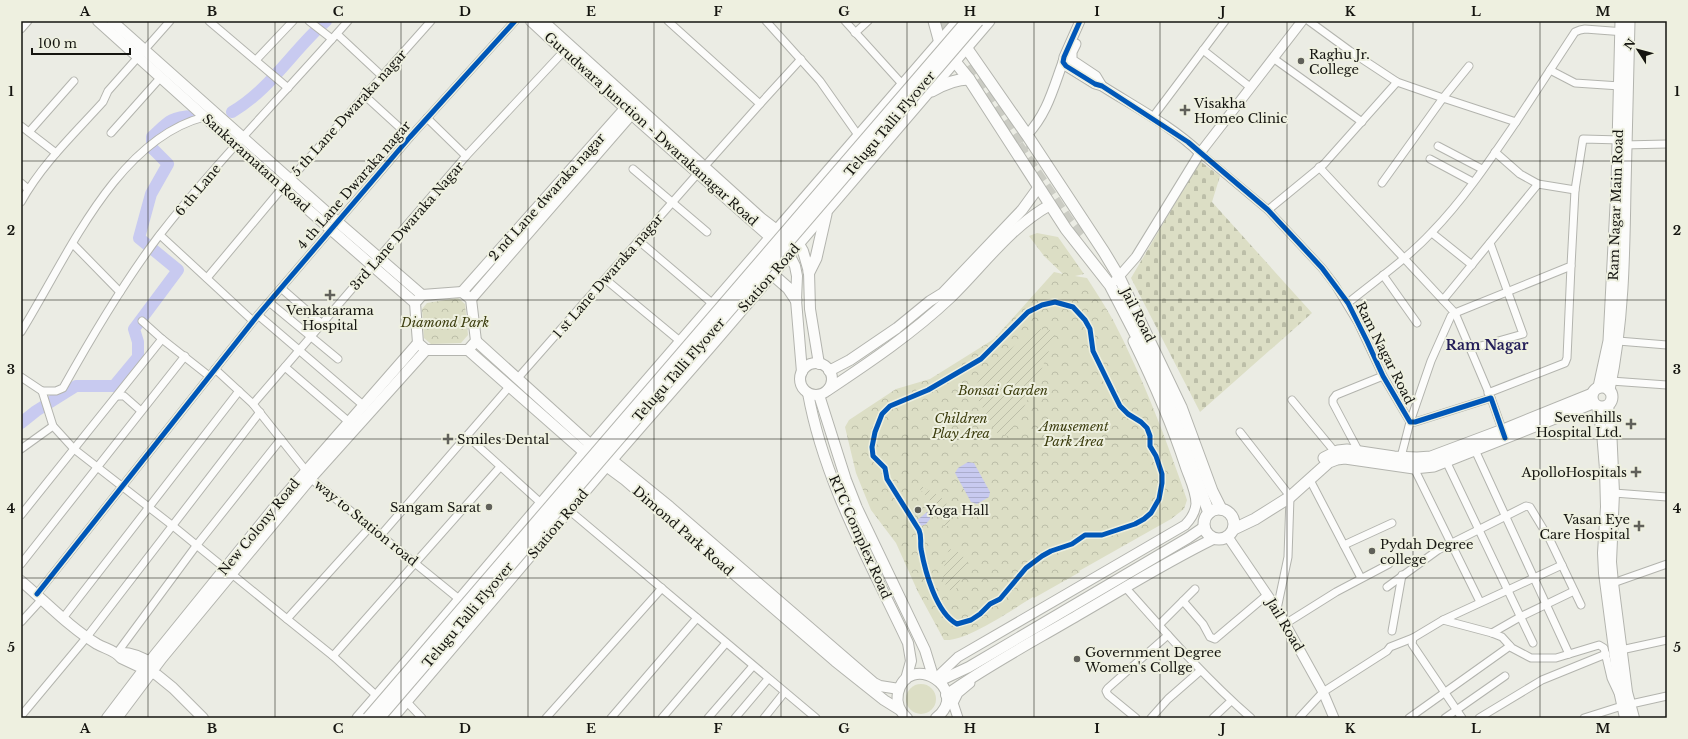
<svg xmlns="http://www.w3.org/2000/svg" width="1688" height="739" font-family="'Libre Baskerville',serif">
<defs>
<pattern id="cemetery-stones" width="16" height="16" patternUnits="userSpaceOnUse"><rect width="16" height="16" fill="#dcdec5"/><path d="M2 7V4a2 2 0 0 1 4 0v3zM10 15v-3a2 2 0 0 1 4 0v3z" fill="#bcbea8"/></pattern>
<pattern id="park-crowns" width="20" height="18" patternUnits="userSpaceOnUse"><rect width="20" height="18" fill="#dcdec5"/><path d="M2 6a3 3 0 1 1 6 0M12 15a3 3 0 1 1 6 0" fill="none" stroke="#bcbea8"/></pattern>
<pattern id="garden-furrows" width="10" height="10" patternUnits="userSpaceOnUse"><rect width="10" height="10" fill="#dcdec5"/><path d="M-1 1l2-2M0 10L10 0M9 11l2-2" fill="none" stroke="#bcbea8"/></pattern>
<pattern id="water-rules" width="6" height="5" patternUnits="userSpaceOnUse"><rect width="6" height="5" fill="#c8caf0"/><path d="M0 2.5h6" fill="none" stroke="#abadcd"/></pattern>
</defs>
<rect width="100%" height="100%" fill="#ebece4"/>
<circle fill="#dcdec5" cx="921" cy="699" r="15"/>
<polygon fill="url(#cemetery-stones)" points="1200,161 1220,176 1212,202 1312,313 1200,412 1131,278"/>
<g fill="url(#park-crowns)">
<path d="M1037 233 1058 237 1084 274 1075 276 1087 278C1096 292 1105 306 1113 320 1143 378 1166 438 1187 500L1184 509 1171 519 1079 571 1080 572 1034 598 1033 597C1013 609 966 642 944 640L918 592 896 543 871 510 856 473 845 427 849 420 896 389 930 379 994 339 1054 272 1063 274 1044 256 1029 236Z"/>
<polygon points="458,298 465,304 468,335 461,343 431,344 424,338 422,309 427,303"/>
</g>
<g fill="url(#garden-furrows)">
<path d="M1037 329 1050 330 1055 334C1043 369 1027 404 1008 436L998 434C990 418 980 405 973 390 989 362 1012 348 1037 329Z"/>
<path d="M921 486C940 496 954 501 949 526H944C939 510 929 499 918 487Z"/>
<path d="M949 549 957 551 968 561 954 594C937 581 944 567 949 549Z"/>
</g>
<g fill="url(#water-rules)">
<polygon points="968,462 974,463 990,492 989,497 977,504 971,502 955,473 958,468"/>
<polygon points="927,512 930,515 930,519 926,524 921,526 916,524 916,521"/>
</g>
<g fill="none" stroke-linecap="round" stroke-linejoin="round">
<g stroke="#c8caf0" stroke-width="12">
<path d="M232 112C270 90 293 50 326 21"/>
<path d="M21 423 36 411 76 386H114L138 357V342L134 329 178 270 139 238 151 194 168 164 152 148V137C168 122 170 117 193 116"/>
</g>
<g stroke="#cbccc4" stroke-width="11" stroke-dasharray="11 5.5" stroke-linecap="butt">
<polyline points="942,21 950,42"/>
<polyline points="971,64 1027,150"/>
<polyline points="1018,145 1068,220 1081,236"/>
</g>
<g stroke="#b3b4ae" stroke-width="9">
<g id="minor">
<polyline points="209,21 288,88"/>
<polyline points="309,21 332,39"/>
<polyline points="668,21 760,104 704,167"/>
<polyline points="766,21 820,81 858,135"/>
<polyline points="845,21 903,85"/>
<polyline points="1309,21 1350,51 1397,82 1443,98 1469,66"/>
<polyline points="21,29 28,21"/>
<polyline points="855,33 868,21"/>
<polyline points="337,34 382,76"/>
<polyline points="1203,50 1250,87"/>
<polyline points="1273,58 1362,122"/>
<polyline points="256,60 293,21"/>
<polyline points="1550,70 1575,83 1620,86"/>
<polyline points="364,95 410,137"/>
<polyline points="760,104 801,59"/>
<polyline points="427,118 466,156"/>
<polyline points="1152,118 1225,21"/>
<polyline points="21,126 56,153"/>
<polyline points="29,132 74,81"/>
<polyline points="111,133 161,77"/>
<polyline points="1623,145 1667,144"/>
<polyline points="1438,146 1482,169"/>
<polyline points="1200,153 1268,210 1322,268 1335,285 1358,323 1383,376 1410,422 1415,422 1491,398 1503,432"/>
<polyline points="1430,159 1473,182"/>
<polyline points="1319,167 1455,313 1491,398"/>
<polyline points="633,169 707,232"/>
<polyline points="21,183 28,189"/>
<polyline points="1382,183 1443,98 1516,122 1575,32 1580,30 1585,29 1625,32"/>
<polyline points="1538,184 1575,190"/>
<path d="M21 202C42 164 74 134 103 102L108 91 170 21"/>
<polyline points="1268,210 1324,164 1397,82"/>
<polyline points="1432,233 1472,265"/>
<polyline points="160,235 253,321"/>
<polyline points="639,241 713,304"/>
<polyline points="73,244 120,292"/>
<polyline points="1383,275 1417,323"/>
<polyline points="207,278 278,193 431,21"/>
<polyline points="605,279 681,342"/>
<polyline points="281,288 322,324"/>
<polyline points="1443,300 1538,184 1520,174 1495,152"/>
<polyline points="269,302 338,359"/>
<path d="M1348 303C1376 280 1407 259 1432 232 1464 199 1490 160 1516 122"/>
<polyline points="258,315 363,405"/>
<polyline points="142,321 162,339 209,376"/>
<path d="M21 332C66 260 115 140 204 117"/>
<polyline points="1618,341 1667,345"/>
<polyline points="1470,349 1523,334 1490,243"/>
<polyline points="285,367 349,422"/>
<polyline points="215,369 253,404 315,482 459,599"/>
<polyline points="21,377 42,391 53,426 74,449 173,526 287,619"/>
<polyline points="517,379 699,172"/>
<polyline points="1611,381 1667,385"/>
<path d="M42 391H56L63 388C92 336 122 285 158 237 217 161 285 93 348 21"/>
<polyline points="1488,393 1565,363 1567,358 1571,266"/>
<polyline points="117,396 124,396 141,411"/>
<polyline points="1292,400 1335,452"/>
<polyline points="253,404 466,156 564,51"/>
<polyline points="1240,432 1286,491"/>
<polyline points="467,436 542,504"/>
<polyline points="21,449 53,426"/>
<polyline points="1475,450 1569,654"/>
<polyline points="1359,452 1333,403 1333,399 1336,395 1383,376"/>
<polyline points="1401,457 1410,422 1431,361 1451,316 1455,313 1571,266 1575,190 1583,139 1621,140"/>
<polyline points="1446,461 1533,643"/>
<polyline points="1414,468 1480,602"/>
<polyline points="1310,480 1361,578"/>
<polyline points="1614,493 1667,497"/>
<polyline points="570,511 816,718"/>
<polyline points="21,515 162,339"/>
<polyline points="381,535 509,387"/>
<polyline points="1344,545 1392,523"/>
<polyline points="21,564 185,356"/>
<polyline points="1613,583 1667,564"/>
<path d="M1125 587C1165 632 1205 678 1251 718"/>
<polyline points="1387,587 1438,550 1526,506 1530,507 1550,540 1581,605"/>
<polyline points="37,594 258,315 410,137 515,21"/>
<polyline points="1183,601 1203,624 1210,637 1215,639 1267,595"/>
<polyline points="1277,609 1288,557 1290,497"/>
<polyline points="63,618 239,391"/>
<polyline points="1443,620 1492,633 1502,637 1512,648 1531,658 1556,658 1599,645 1604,648 1611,678 1618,693"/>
<polyline points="21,622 42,599"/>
<polyline points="1285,624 1336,592 1389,564"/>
<polyline points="1159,625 1195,589"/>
<polyline points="1392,631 1402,575"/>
<polyline points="1492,633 1520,617 1574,591"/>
<polyline points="1621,650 1667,640"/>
<polyline points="117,653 196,546 281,439"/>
<polyline points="333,656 287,619 370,527"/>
<polyline points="377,696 333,656 500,467"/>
<polyline points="407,702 422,718"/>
<polyline points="21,716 86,638 260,412"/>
<polyline points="546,718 662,588"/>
<polyline points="611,718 697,618"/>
<polyline points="662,718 726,643"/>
<polyline points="708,718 753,666"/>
<polyline points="735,718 768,679"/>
<polyline points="764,718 784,693"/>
<polyline points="1136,718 1108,695 1106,691 1108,688 1168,635"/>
<polyline points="1151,718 1168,699 1200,671"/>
<polyline points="1213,718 1231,701"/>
<polyline points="1299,718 1323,692 1387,651 1390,647 1413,638"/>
<polyline points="1409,718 1510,646"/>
<polyline points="1445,718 1505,676"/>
<polyline points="1462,718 1412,644 1413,638 1443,620 1562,565"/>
<polyline points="1479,718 1542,680 1606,654"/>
<polyline points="1584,718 1622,706 1667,696"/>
</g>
</g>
<g stroke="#b3b4ae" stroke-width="11">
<g id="tertiary">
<path d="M1080 21 1064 57 1063 62 1066 66 1095 84 1102 86C1135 107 1172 126 1200 153"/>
<polyline points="1076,44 1072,52 1072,60 1096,76 1102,86"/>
<path d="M1027 135C1047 114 1053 89 1063 62"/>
<polyline points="1115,281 1136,257 1200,153 1302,21"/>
<polyline points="1228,537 1277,609 1323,692 1334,718"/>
<path d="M936 678 958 657 1185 525C1191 519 1195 513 1196 504 1196 491 1189 478 1185 466 1171 423 1153 382 1133 341"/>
<polyline points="958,718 953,703 958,693 970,683"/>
</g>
</g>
<g stroke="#b3b4ae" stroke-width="12">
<g id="secondary">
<polyline points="98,21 288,192 415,303"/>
<polyline points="112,21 340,224 422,295"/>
<polyline points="531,21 639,121 789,254 795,266 797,276 796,300 802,372"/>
<polyline points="543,21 761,218 778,231 799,244 803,251 809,272 810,309 819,364"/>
<polyline points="462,292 629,104"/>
<polygon points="462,292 471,299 476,341 468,350 426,350 418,343 415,303 422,295"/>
<polyline points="471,299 636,109"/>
<polyline points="476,341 591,445 612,460 670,507 874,683 880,686 899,689"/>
<polyline points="468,350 585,453 606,466 625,480 835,661 884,700 900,710"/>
<circle cx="816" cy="379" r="16"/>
<polyline points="829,371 850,360 897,328 930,301 943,293 1022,210 1038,188"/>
<path d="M828 390C870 362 913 333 950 298 982 267 1010 227 1050 205"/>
<path d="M808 393C824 482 870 562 908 643L911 661 906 679"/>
<polyline points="819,395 846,480 857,508 925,650 933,676"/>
<polyline points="1597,406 1602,432 1605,469 1606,507 1603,553 1604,573 1620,695 1625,718"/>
<polyline points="1608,406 1611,427 1614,493 1611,562 1613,583 1627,692 1634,718"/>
<path d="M21 581C46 602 69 627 97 644 106 649 115 650 121 658L157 675 173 688 203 718"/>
<path d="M117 653C130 652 144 658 154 665"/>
<polyline points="939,681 969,667 1188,538 1204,527"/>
<path d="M946 695C988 665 1034 641 1078 615 1123 589 1166 562 1213 539"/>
<polyline points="107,718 154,656 273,509 418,343"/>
<polyline points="117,718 162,658 311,478 426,350"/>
<path d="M907 718C900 712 896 703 898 693 908 650 973 689 936 718"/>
</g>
</g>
<g stroke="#b3b4ae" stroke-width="13">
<g id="primary">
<polyline points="934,21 940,43 969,79 1066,229 1110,285 1153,368 1170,407 1209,513"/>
<polyline points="963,43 1027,135 1104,252 1119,277 1181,407 1212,491 1221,509"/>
<path d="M932 91C944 84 955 79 969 79"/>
<polyline points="809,272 816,258 826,214"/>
<polyline points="772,274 788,288 796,300"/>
<circle cx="1602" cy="397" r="10"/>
<polyline points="1599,387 1609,341 1617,186 1621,21"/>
<path d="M1609 390C1623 324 1624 255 1625 188 1626 132 1628 77 1629 21"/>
<polyline points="1324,458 1338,451 1347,450 1394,457 1417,458 1431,457 1503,430 1592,394"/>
<circle cx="1219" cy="524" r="15"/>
<polyline points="1234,529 1255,519 1290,497 1329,462 1337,459 1345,458 1414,468 1434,466 1593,403"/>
<path d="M358 718C435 630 510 540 586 451 710 307 834 164 958 21"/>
<polyline points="392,718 606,466 709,348 989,21"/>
</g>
</g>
<use href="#minor" stroke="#fcfcfb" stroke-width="7"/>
<use href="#tertiary" stroke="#fcfcfb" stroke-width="9"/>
<use href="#secondary" stroke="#fcfcfb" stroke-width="10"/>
<use href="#primary" stroke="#fcfcfb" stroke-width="11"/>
<g stroke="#b3b4ae" stroke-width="13" stroke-linecap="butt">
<g id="primary-bridge">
<polyline points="368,718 967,21"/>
<polyline points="379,718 978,21"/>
</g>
</g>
<use href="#primary-bridge" stroke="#fcfcfb" stroke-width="11"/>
<g stroke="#eef0e0" stroke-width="8">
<g id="cycleway">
<polyline points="1080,21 1064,57 1063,62 1066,66 1095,84 1102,86 1188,142 1268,210 1322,268 1348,303 1367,341 1383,376 1410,422 1415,422 1491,398 1505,438"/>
<path d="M1055 302 1073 307 1085 320 1090 329 1093 351 1114 394 1120 406 1128 414 1141 422 1147 428 1150 436V446L1156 456 1162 474V483L1159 499 1151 513 1144 519 1135 524 1102 535H1085L1072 544 1051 551 1042 556 1026 568 1000 599 990 604 980 614 971 620 957 624C936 613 925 571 921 549 920 542 922 537 919 530L887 479 885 468 873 456 872 447 875 432 882 414 890 406 928 390 981 359 1028 312 1042 305Z"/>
<polyline points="37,594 258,315 410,137 515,21"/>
</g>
</g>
<use href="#cycleway" stroke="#0057b8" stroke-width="5"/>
</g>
<path fill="none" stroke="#151510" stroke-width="1" stroke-opacity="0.55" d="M148 21V718M275 21V718M401 21V718M528 21V718M654 21V718M781 21V718M907 21V718M1034 21V718M1160 21V718M1287 21V718M1413 21V718M1540 21V718M21 161H1667M21 300H1667M21 439H1667M21 578H1667"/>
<g fill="#60605a" stroke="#eef0e0" stroke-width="1.5">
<circle cx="1301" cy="61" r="4"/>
<path d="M1183 104h4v4h4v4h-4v4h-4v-4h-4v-4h4z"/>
<path d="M328 289h4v4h4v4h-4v4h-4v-4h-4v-4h4z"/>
<path d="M1629 418h4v4h4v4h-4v4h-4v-4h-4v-4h4z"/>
<path d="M446 433h4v4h4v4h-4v4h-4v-4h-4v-4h4z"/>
<path d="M1634 466h4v4h4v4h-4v4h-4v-4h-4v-4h4z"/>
<circle cx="489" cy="507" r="4"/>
<circle cx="918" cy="510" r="4"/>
<path d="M1637 520h4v4h4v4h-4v4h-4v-4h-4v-4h4z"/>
<circle cx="1372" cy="551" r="4"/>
<circle cx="1077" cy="659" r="4"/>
</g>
<g text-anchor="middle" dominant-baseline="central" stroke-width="4" stroke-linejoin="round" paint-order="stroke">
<g font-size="13" fill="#151510" stroke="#eef0e0" text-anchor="start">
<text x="1309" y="54">Raghu Jr.<tspan x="1309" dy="15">College</tspan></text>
<text x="1194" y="103">Visakha<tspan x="1194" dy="15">Homeo Clinic</tspan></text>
<text x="330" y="310" text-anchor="middle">Venkatarama<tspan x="330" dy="15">Hospital</tspan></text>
<text x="1622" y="417" text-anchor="end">Sevenhills<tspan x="1622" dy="15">Hospital Ltd.</tspan></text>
<text x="457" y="439">Smiles Dental</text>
<text x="1627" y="472" text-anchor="end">ApolloHospitals</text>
<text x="481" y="507" text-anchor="end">Sangam Sarat</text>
<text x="926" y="510">Yoga Hall</text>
<text x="1630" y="519" text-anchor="end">Vasan Eye<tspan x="1630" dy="15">Care Hospital</tspan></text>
<text x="1380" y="544">Pydah Degree<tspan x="1380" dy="15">college</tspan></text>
<text x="1085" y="652">Government Degree<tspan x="1085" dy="15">Women's Collge</tspan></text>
</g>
<g font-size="13" fill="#151510" stroke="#eef0e0">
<text transform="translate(349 113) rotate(-48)">5 th Lane Dwaraka nagar</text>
<text transform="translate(890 124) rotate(-50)">Telugu Talli Flyover</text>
<text transform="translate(651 129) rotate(42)">Gurudwara Junction - Dwarakanagar Road</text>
<text transform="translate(256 163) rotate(42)">Sankaramatam Road</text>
<text transform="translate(354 185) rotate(-49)">4 th Lane Dwaraka nagar</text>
<text transform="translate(198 190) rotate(-50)">6 th Lane</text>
<text transform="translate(547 197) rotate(-48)">2 nd Lane dwaraka nagar</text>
<text transform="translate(1616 205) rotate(-88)">Ram Nagar Main Road</text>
<text transform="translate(407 226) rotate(-49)">3rd Lane Dwaraka Nagar</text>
<text transform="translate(608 276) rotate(-49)">1 st Lane Dwaraka nagar</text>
<text transform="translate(769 278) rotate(-49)">Station Road</text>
<text transform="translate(1138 315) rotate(63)">Jail Road</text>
<text transform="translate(1385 353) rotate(63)">Ram Nagar Road</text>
<text transform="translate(679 370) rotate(-49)">Telugu Talli Flyover</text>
<text transform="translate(366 523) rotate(39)">way to Station road</text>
<text transform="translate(558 524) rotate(-50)">Station Road</text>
<text transform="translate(259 527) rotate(-51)">New Colony Road</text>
<text transform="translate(683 531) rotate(41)">Dimond Park Road</text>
<text transform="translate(860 537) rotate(66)">RTC Complex Road</text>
<text transform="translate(468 615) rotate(-50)">Telugu Talli Flyover</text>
<text transform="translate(1285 625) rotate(59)">Jail Road</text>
</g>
<g font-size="13" font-style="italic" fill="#3b3c0d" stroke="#eef0e0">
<text x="445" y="322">Diamond Park</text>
<text x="1003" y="390">Bonsai Garden</text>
<text x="961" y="418">Children<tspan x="961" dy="15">Play Area</tspan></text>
<text x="1074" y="426">Amusement<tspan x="1074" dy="15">Park Area</tspan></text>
</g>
<g font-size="14" font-weight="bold" fill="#241e58" stroke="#eef0e0">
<text x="1487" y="345">Ram Nagar</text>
</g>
</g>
<rect width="1688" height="739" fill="none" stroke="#eef0e0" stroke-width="44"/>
<g transform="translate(1638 50) rotate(306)" stroke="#eef0e0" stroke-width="3" paint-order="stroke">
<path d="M0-3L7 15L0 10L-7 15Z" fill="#151510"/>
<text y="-6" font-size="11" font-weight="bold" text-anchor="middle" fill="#151510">N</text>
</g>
<path d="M32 48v6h98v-6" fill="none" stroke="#151510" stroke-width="2"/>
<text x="38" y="48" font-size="12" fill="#151510" stroke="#eef0e0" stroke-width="3" paint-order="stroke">100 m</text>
<rect x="22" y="22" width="1644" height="695" fill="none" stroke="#151510" stroke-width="1.5"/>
<g font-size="13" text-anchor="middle" font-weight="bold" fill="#151510">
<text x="85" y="16">A</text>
<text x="212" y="16">B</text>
<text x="338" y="16">C</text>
<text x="465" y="16">D</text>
<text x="591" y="16">E</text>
<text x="718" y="16">F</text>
<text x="844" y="16">G</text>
<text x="970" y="16">H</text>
<text x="1097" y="16">I</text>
<text x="1223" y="16">J</text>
<text x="1350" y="16">K</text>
<text x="1476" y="16">L</text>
<text x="1603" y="16">M</text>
<text x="11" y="96">1</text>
<text x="1677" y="96">1</text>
<text x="11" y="235">2</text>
<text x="1677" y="235">2</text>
<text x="11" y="374">3</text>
<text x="1677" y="374">3</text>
<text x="11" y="513">4</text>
<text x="1677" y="513">4</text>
<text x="11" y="652">5</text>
<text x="1677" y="652">5</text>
<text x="85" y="733">A</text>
<text x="212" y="733">B</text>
<text x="338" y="733">C</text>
<text x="465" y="733">D</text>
<text x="591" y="733">E</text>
<text x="718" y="733">F</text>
<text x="844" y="733">G</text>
<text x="970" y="733">H</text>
<text x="1097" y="733">I</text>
<text x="1223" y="733">J</text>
<text x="1350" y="733">K</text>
<text x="1476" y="733">L</text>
<text x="1603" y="733">M</text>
</g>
</svg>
